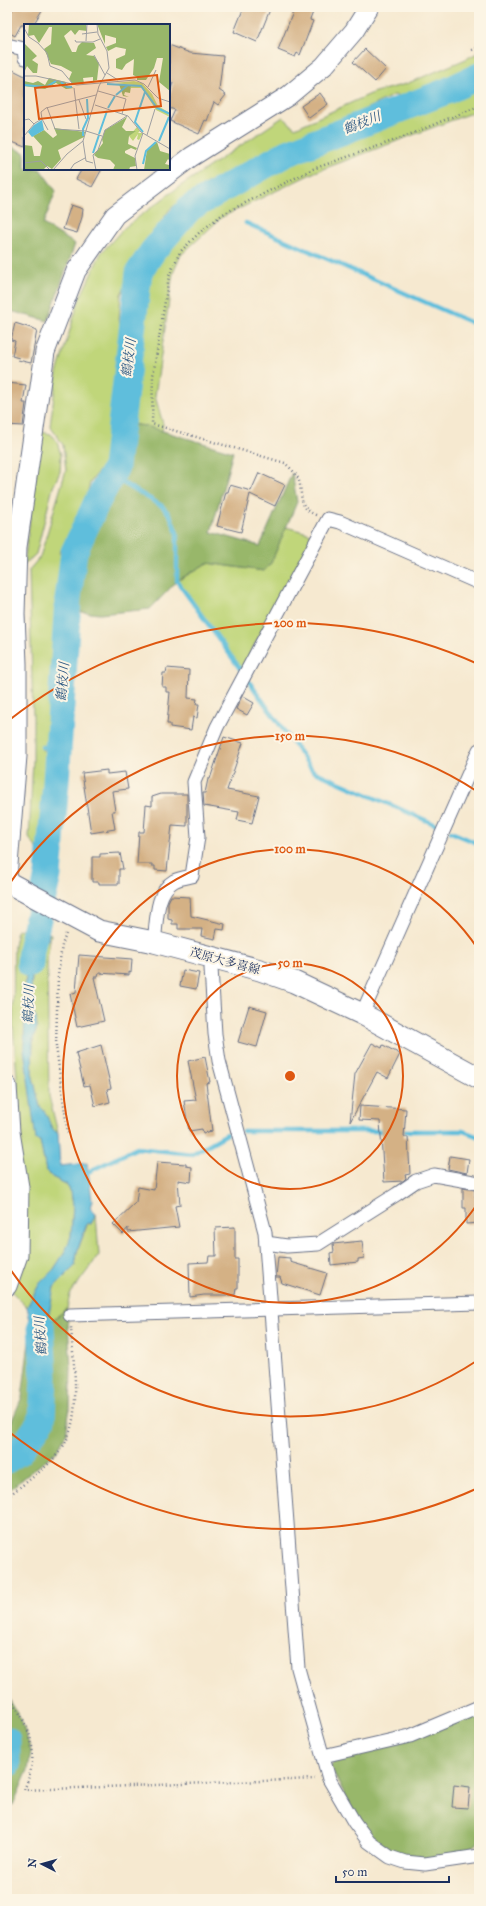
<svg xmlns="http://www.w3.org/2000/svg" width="486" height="1906" font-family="'IM FELL Great Primer','Noto Serif JP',serif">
<rect width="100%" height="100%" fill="#fcf5e5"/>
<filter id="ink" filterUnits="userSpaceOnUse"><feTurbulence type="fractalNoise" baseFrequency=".025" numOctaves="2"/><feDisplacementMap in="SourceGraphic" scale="8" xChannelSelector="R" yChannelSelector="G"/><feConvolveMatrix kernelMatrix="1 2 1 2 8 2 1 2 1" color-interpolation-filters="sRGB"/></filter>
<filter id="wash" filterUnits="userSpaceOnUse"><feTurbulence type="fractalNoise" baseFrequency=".012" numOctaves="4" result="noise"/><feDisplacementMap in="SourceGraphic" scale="16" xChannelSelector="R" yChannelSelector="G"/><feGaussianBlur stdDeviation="0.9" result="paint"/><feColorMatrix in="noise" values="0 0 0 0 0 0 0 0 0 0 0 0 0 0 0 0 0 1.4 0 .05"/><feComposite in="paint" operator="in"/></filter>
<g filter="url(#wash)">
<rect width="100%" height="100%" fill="#f6e9d0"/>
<g fill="#c0d67a" stroke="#6e826c">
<polygon points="479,52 479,72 477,74 412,100 394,95 269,156 232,171 226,177 208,182 170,209 160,223 147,250 121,294 119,320 121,326 117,365 120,378 111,451 104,464 90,483 81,518 59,553 66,560 56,667 59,671 53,747 42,745 42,750 53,751 47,849 46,858 43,857 29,838 33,760 33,717 29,570 40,557 66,470 63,445 50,426 57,373 79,300 101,253 124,228 176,189 283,117 295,128 375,92 406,84 466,59"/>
<polygon points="479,82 479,110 315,172 222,217 181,255 173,273 155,396 163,424 162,431 146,426 128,424 130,369 143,274 155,251 178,227 202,206 243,181"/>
<polygon points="41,432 51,434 57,442 61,455 60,472 53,487 36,554 24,565"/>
<polygon points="286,527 308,533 313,536 241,670 177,581 207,563 264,571 271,563"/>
<polygon points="27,929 24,1049 46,1171 52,1177 66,1184 71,1192 73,1205 71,1237 65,1252 54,1269 40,1283 27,1307 12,1292 18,1142 18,1091 13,1025 14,946 17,930"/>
<polygon points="49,933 51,934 47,959 49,1096 58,1133 53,1131 40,1108 32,1073 33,1039 37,1028 36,1017 30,1008 33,960 35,948 42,940 48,940"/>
<polygon points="96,1214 99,1255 70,1294 67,1309 47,1324 54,1287 75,1266 77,1252 88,1223 91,1224"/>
</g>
<g fill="#98b76a" stroke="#5a7364">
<polygon points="7,144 25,153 25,169 40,169 56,191 43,224 75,244 48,321 7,310"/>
<path d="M128 424 146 426 233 452 211 532 260 546 292 473 297 502 271 563 264 571 207 563 177 581 150 609 100 614 71 611C73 594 73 566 79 551 94 508 127 470 128 424Z"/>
<polygon points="7,1187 12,1189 13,1205 7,1259"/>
<polygon points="67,1309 71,1368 70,1407 66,1434 57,1451 7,1492 7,1427 10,1425 22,1397 31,1327 40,1362 46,1361 47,1324"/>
<polygon points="7,1696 21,1719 31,1751 28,1770 7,1819"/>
<polygon points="479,1710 479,1842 460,1855 428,1858 402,1856 391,1851 371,1838 358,1820 330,1766 337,1758"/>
</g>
<path fill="#5ebedc" stroke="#3c769d" d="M39 928 49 933 48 940H42L35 948 33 960 30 1007 36 1017 37 1028 33 1039 32 1073 40 1107C50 1113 47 1128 58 1133L60 1166 87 1163 92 1200 90 1208 96 1214 91 1224 87 1223 77 1252 75 1266 54 1287 47 1324 46 1361 40 1363 27 1307 40 1283 54 1269 65 1252 71 1236 73 1205 71 1192 66 1184 52 1177 46 1171 40 1141 36 1140 24 1049 27 929Z"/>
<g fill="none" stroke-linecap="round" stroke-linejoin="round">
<g stroke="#5ebedc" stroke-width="4.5">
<polyline points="246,223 479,326"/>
<polyline points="111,476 162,506 170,515 177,533 177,581 241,670"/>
<polyline points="247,679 313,771 439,826"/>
<polyline points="42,747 58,748"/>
<polyline points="451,832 479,844"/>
<polyline points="243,1131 386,1131"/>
<polyline points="400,1131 463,1131 479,1137"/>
<polyline points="84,1174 137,1148 192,1154 227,1134"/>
</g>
<g stroke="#5ebedc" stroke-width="27">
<polyline points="30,964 31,950 48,875 56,782 68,599 74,552 97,502 116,467 139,272 153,251 190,208 285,154 447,91 479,76"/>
<polyline points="7,1460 19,1452 42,1420 44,1377 41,1326"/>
<polyline points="7,1740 7,1765"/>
</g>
</g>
<g id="blocks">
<g fill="#d4b185">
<polygon points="14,7 44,7 33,25 21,25 15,36 7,31 7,19"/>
<polygon points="244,7 271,7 257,42 234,32"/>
<polygon points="295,7 301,7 313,12 310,20 313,21 300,55 297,53 295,57 278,50"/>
<polygon points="169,45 190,53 223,56 219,90 226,95 218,105 214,102 207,121 205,120 199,134 170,121 175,110 169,108 169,96 173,83 169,82"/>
<polygon points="365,49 386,69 375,82 353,62"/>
<polygon points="13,70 25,76 25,147 7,140 7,81"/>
<polygon points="320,93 328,104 309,118 301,106"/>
<polygon points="82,169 102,169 92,187 76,179"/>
<polygon points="71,205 83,209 82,217 77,233 63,229"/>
<polygon points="15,323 37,330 31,363 18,360 19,358 12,356 15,341 11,340"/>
<polygon points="7,383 26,385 23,403 26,403 23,426 7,425"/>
<polygon points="259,473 285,485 275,506 250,494 241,532 217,526 226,492 228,492 230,485 251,491"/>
<polygon points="167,668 189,670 188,698 197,699 196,704 199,704 197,718 193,717 191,730 170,727 170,724 167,724 170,692 166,692 166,687 162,687 163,673 166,673"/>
<polygon points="242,696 254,703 247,715 236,709"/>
<polygon points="224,737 243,743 227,790 259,796 252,823 237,820 239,812 204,806 203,793 205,793 208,779 210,779"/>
<polygon points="107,770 107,774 125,772 128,789 112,791 115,811 112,811 115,829 91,833 82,773"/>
<polygon points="161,794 187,794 187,826 172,825 167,871 155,870 155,866 152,866 152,864 137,864 139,832 144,832 146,805 152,806 152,797"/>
<polygon points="120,853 123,869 119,869 119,884 99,884 99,882 92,882 92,857 100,857 100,854"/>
<polygon points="171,896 190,897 191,916 225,924 224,930 217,929 215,939 201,936 202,929 178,929 178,924 172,924 172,920 168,919 168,902"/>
<polygon points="79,955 132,959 131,973 129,972 129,975 99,973 98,977 94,977 104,1021 77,1027 70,994 76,992"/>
<polygon points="183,970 199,973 196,989 180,986"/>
<polygon points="249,1006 267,1011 257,1047 238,1042"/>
<polygon points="372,1043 382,1048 383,1045 400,1054 388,1078 377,1072 350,1122 355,1074"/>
<polygon points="101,1045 111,1088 107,1089 110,1102 95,1106 90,1085 84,1086 76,1053"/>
<polygon points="205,1057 210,1082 206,1083 212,1131 203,1133 202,1129 189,1131 184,1101 196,1100 188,1061"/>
<polygon points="360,1106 406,1109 404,1137 408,1137 410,1174 405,1175 406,1178 403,1181 384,1182 380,1121 359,1120"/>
<polygon points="450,1156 469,1159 467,1173 448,1169"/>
<polygon points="157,1162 186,1164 186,1166 192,1167 191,1182 178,1180 180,1205 175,1206 179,1227 128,1232 128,1228 123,1234 113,1224 136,1202 138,1187 154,1190"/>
<polygon points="463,1188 475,1190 475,1197 479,1197 479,1223 466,1224 466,1208 463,1208"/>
<polygon points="235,1227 235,1259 238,1259 238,1288 236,1288 235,1295 204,1295 190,1297 189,1263 208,1262 209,1256 216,1256 215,1228"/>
<polygon points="362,1241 364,1258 358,1259 358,1262 331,1265 330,1253 334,1252 333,1244"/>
<polygon points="278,1257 290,1258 290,1262 327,1273 320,1295 282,1283 280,1277 276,1277"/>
<polygon points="454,1785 470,1787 468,1808 452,1807"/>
</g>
</g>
</g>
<g filter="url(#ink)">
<use href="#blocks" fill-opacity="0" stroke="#687086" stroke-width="1"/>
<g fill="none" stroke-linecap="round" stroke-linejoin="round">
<g stroke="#687086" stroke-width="15">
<g id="minor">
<polyline points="7,45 24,49 25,58"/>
<path d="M154 942C157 923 155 892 174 881 179 878 187 877 192 876L198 837 194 782 217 727 328 519 340 522 479 583"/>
<polyline points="212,957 211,968 215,1034 219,1061 265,1232 298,1668 329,1779 354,1822 369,1842 390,1857 405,1862 425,1864 479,1856"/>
<polyline points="362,1014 479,750"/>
<polyline points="266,1243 287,1246 318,1244 397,1194 416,1181 434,1175 479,1183"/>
<polyline points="70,1315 479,1303"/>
<polyline points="323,1756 410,1736 479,1707"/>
</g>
</g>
<g stroke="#687086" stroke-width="21">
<g id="secondary">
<polyline points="7,877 17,756 17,664 15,614 17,547 45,352 76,271 115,215 191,157 288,96 324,66 354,31 369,7"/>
<polyline points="7,1086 10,1132 19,1187 18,1255 7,1286"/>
</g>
</g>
<g stroke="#687086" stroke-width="23">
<polyline id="primary" points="7,882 99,931 154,942 260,970 294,982 362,1014 479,1078"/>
</g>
<g stroke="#687086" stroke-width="2.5" stroke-dasharray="1 3" stroke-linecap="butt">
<polyline points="472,50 479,47"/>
<path d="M316 515C296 507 304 493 298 478 295 472 289 467 285 463L152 424 153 376 169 276 180 252 200 232 223 214 313 169 401 138 479 106"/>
<polyline points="66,934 62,945 58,975 56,1046 68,1135"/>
<path d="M7 1497C26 1482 48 1468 62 1448 83 1418 73 1363 71 1327"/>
<path d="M7 1692C29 1728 42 1748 24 1790L315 1779"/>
</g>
<use href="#minor" stroke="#fff" stroke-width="13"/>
<use href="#secondary" stroke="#fff" stroke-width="19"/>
<use href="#primary" stroke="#fff" stroke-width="21"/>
</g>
</g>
<g fill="none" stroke="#de5710" stroke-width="2">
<circle cx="290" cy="1076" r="113"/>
<path d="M478 1203A227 227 0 1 1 478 949"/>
<path d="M478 1360A340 340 0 0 1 8 1266M8 886A340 340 0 0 1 478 792"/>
<path d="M478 1488A453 453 0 0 1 8 1431M8 721A453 453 0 0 1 478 664"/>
</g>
<g text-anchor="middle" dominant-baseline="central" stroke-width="4" stroke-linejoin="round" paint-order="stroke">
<g font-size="12" fill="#1b2f5e" stroke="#fcf5e5">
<text transform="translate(225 961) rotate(15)">茂原大多喜線</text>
</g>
<g font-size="13" font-style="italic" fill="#2f5a84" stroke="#fcf5e5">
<text transform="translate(362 123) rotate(-22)">鶴枝川</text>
<text transform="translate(129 358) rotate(-83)">鶴枝川</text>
<text transform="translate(63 682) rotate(-85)">鶴枝川</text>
<text transform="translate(29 1004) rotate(-88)">鶴枝川</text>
<text transform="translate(41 1336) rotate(-94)">鶴枝川</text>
</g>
</g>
<g transform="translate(24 24)">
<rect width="146" height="146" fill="#f6e9d0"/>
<path d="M110 57 118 59 128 70 134 82 146 89H143L146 93 132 86 118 64H107V62H118L91 59ZM113 103 116 107 114 109H119L115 116 113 115 114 110 109 117 105 112Z" fill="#c0d67a"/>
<path d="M5 0H62L63 7 55 6 51 11 47 6 40 12 48 28H52L54 22 58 18 70 19 72 24 62 31 70 32 75 39 73 56 69 57V53L59 54 60 59 57 60 48 59 45 55 48 48 37 42 27 40 20 25 27 20 28 3H25L15 19 10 11 4 12ZM73 0H146V67L135 58 139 34H133L130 44 122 56H113V53L109 51 110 35 102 40 98 46 92 44V35L101 31 102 25 92 23 84 27 82 23 92 19V14L81 11V20ZM0 19 13 32 8 36 14 40 13 49H9L3 42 0 49ZM25 54 42 58V61L50 64 42 65 32 59 21 65 0 62V57L9 59 14 57 21 61ZM95 60 107 62 106 69 101 68 100 71 105 73 99 72ZM103 93 98 103 102 107H112L105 112 104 120 113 124 112 126 107 124 101 127V129L111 134 112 142 106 143 105 146H89L91 141 86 136 74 134 70 131 79 119 78 115 81 106ZM30 104 61 108 60 113 34 126 37 135 28 145 23 142 19 146H0V121L8 122 10 132H16L18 122 9 112 20 106 29 114 33 111ZM133 118 136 127 146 130V137L144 135 141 140 145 141 146 146H120L123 126Z" fill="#98b76a"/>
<path d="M18 96 20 106 8 113 4 108 10 101Z" fill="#5ebedc"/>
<path fill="none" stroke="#5ebedc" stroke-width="2" d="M37 58 43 63H48M83 60 117 62 133 84 146 90M0 61 22 63 32 57M92 71 104 61M84 84 91 72M119 108 111 98 121 68M75 110 83 87M59 112V105L64 94 63 75M135 117 145 93M69 129 75 111M119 140 122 127 132 118"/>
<path fill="none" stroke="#9e9fa2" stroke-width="1" d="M0 4 5 13 14 19 23 29 26 42 38 47 48 59M58 10 73 8M51 16 52 18H69L76 15M62 17 63 0M70 31 81 51M83 49 94 56M0 52H12L53 61 111 56 120 60 134 74 146 78M124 63 132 46M50 64 55 105M74 67 102 75 98 90M55 76 62 95M71 81 104 92 117 108 146 125M23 83 31 105 62 107M18 95 24 106M0 96 5 95 10 100M62 107 78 112M123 111 131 85M0 112 11 99 18 95 17 88 22 84 72 71M59 117 62 137 69 139M0 139 17 137 26 146M29 146 43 130 59 117 75 62 85 44 83 27 74 10 73 0M46 146 50 140 61 134M72 146 69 131 74 126 81 106 103 92M113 146 111 132 119 109"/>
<path fill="#de5710" fill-opacity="0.15" stroke="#de5710" stroke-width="2" d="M133 51 137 82 15 95 11 64Z"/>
<rect width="146" height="146" fill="none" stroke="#1b2f5e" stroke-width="2"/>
</g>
<circle cx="290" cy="1076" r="6" fill="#de5710" stroke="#fcf5e5" stroke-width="2"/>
<g font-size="12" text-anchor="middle" font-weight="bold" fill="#de5710" stroke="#fcf5e5" stroke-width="4" stroke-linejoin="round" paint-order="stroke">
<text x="290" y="627">200 m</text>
<text x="290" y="740">150 m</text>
<text x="290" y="853">100 m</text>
<text x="290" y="967">50 m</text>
</g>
<rect width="486" height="1906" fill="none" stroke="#fcf5e5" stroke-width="24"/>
<g transform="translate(42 1864) rotate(276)" stroke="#fcf5e5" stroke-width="3" paint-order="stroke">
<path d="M0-3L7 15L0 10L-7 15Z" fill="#1b2f5e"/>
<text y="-6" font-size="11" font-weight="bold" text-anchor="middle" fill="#1b2f5e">N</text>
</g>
<path d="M336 1876v6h113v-6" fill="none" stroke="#1b2f5e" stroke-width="2"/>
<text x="342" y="1876" font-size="12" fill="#1b2f5e" stroke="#fcf5e5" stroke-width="3" paint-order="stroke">50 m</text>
</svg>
